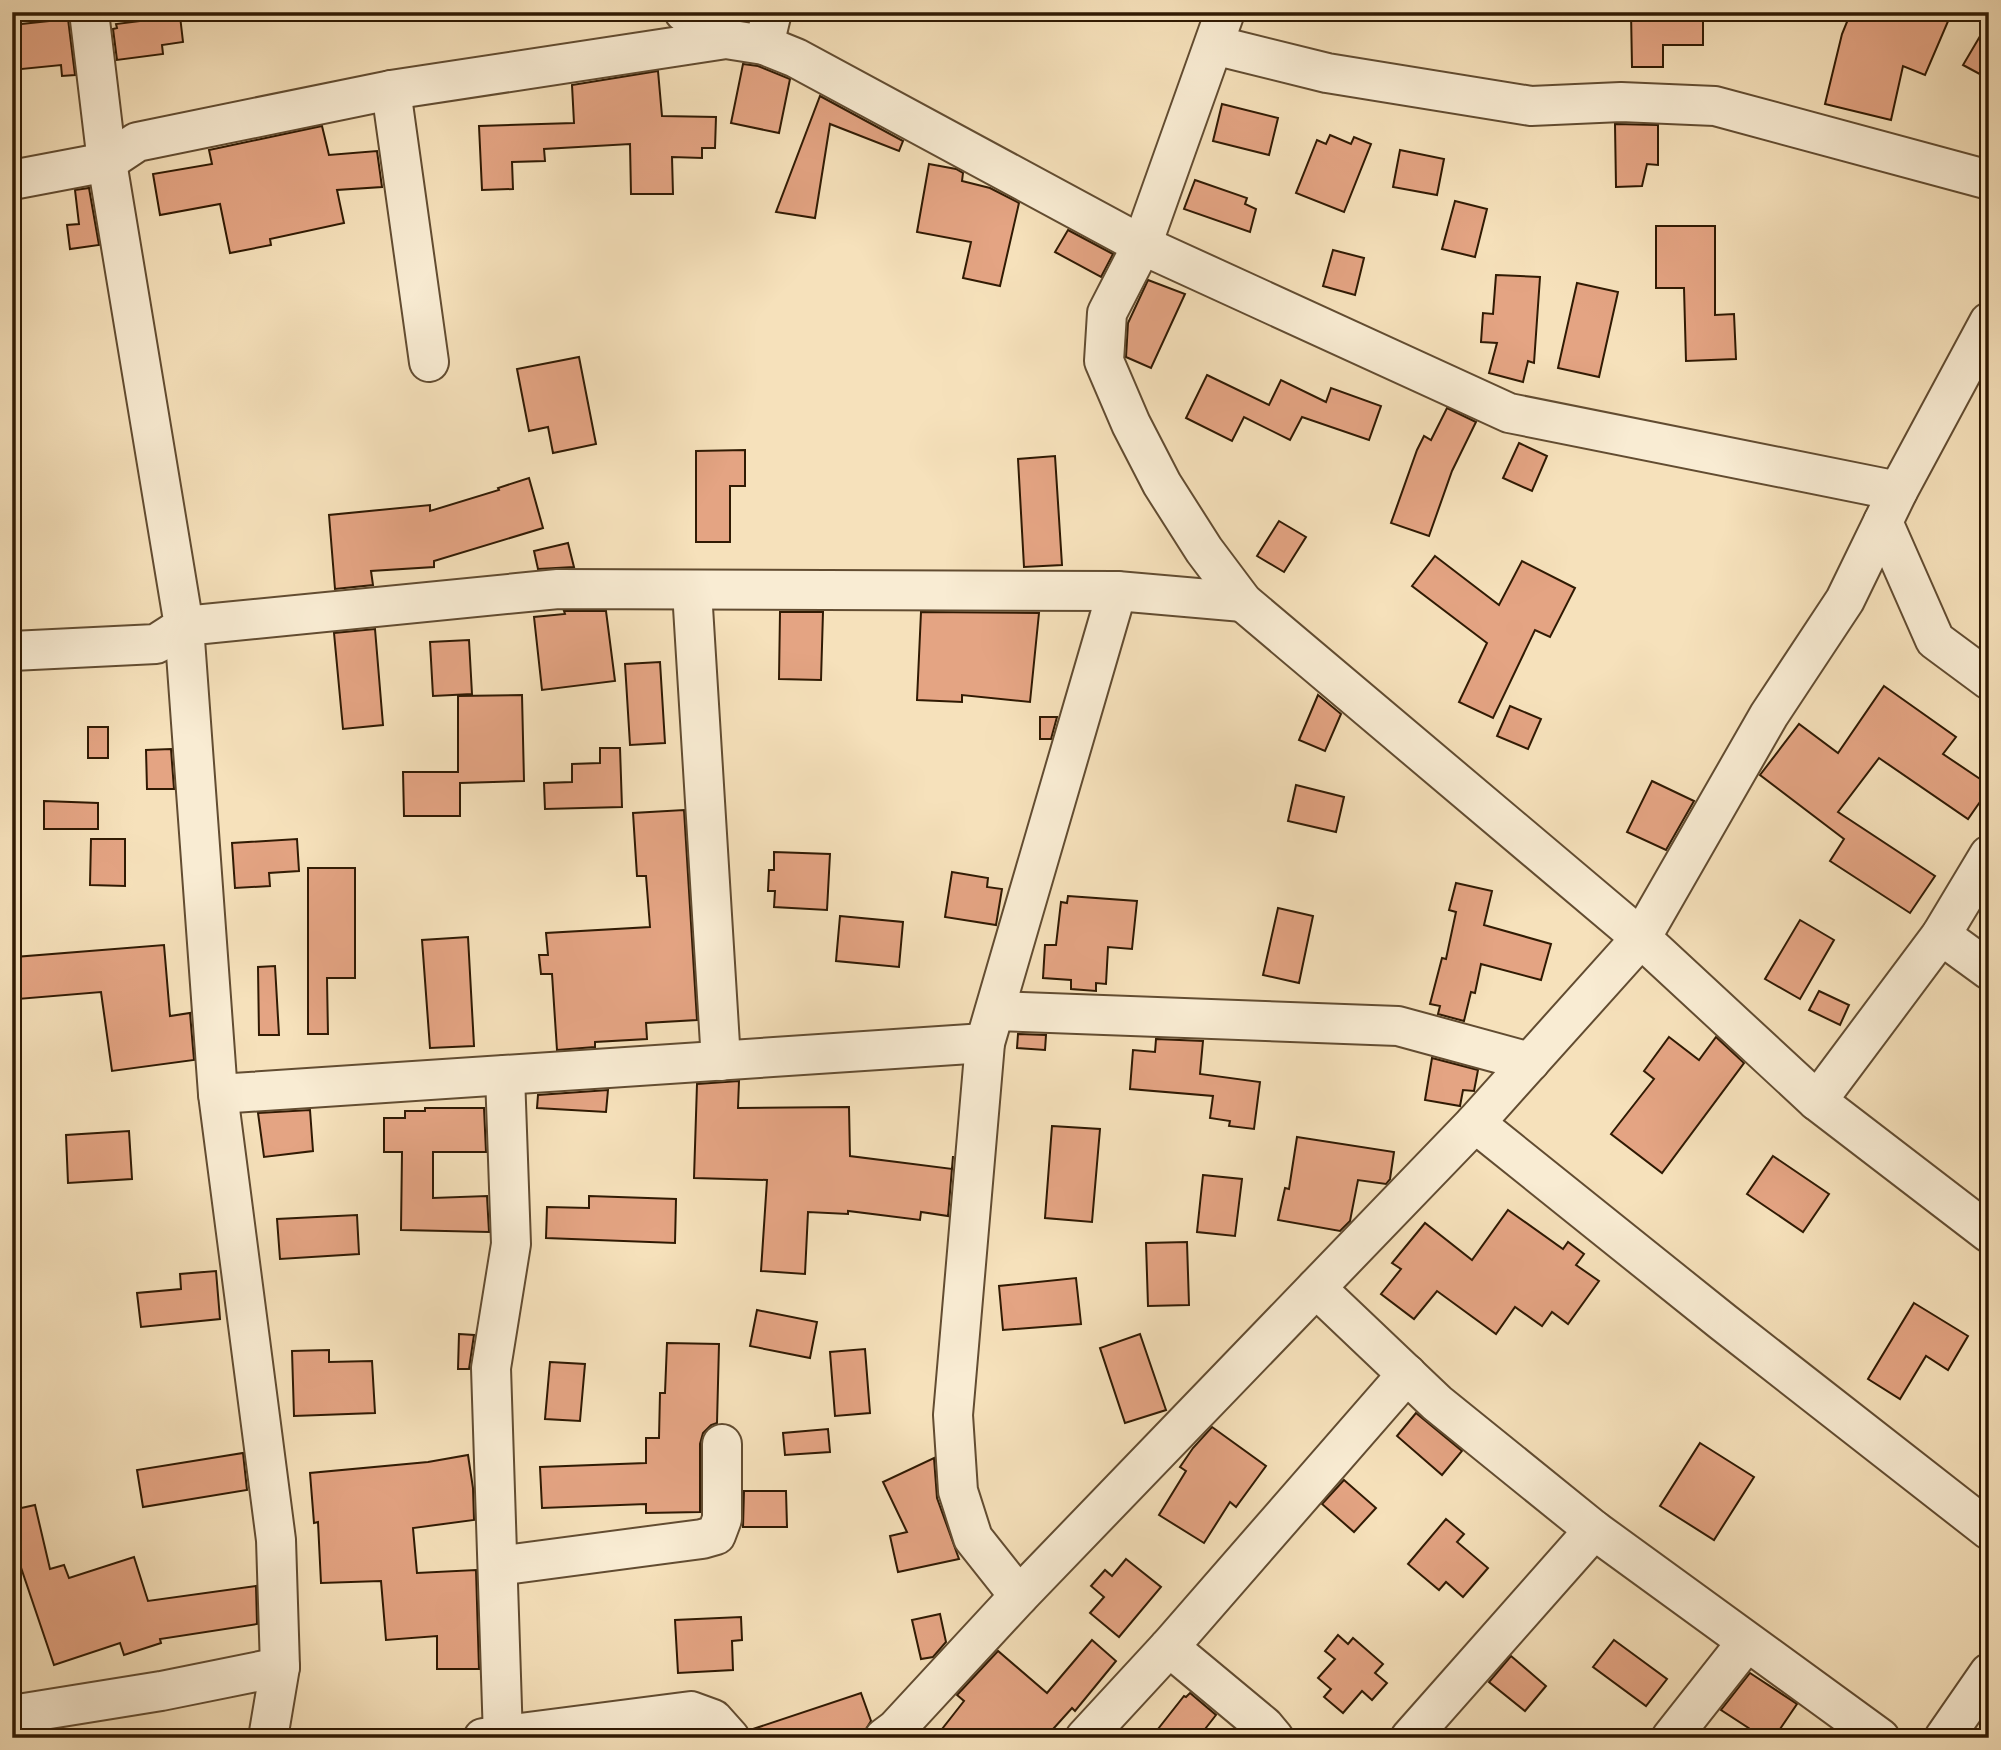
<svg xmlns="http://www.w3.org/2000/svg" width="2001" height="1750" font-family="Cardo,serif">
<rect width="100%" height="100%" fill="#f6e1bb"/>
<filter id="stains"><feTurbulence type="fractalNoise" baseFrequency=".00286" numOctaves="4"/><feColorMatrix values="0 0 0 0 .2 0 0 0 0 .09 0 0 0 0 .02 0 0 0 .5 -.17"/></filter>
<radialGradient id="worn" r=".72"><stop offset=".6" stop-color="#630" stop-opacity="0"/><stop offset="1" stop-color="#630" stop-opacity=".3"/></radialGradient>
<g fill="#e4a483" stroke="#301a03" stroke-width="2">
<polygon points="1631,12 1703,12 1703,45 1663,45 1663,67 1632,67"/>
<polygon points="1851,12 1952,12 1925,75 1903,66 1891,120 1825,104 1842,34"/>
<polygon points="180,16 183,42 162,45 163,54 117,60 113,29 117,28 116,24"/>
<polygon points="68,19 75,75 62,76 61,65 12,70 12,25"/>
<polygon points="1989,21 1989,79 1963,65"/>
<polygon points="743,64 758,66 790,79 779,133 731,123"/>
<polygon points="658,71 662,116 716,117 715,148 702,148 702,158 672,157 673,194 631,194 630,144 544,149 545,161 512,162 513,189 482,190 479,126 574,123 572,85"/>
<polygon points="820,96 903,141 899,151 830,124 815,218 776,212"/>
<polygon points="1222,104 1278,118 1269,155 1213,141"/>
<polygon points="1615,124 1658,125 1658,165 1647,164 1642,186 1616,187"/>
<polygon points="322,126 329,155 377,151 382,187 337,190 344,223 270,239 271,245 230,253 220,204 160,215 153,174 212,164 209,150"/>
<polygon points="1330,135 1351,144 1354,137 1371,144 1344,212 1296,193 1317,140 1326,144"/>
<polygon points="1400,150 1444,159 1437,195 1393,187"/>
<polygon points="929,164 956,169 963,173 962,181 990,188 1019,203 1000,286 963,278 971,242 917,232"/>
<polygon points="1195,180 1247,198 1245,204 1256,209 1250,232 1184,209"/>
<polygon points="89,188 99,245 70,249 67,225 79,224 75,190"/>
<polygon points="1455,201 1487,209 1475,257 1442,249"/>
<polygon points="1656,226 1715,226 1715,315 1734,314 1736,359 1686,361 1684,288 1656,288"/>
<polygon points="1068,230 1113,254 1101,277 1055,252"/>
<polygon points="1333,250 1364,258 1355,295 1323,286"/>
<polygon points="1496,275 1540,277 1534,363 1528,361 1523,382 1489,373 1497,343 1481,342 1483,313 1493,314"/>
<polygon points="1148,280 1185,294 1151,368 1126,357 1128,323"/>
<polygon points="1577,283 1618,292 1599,377 1558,368"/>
<polygon points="579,357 596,444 553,453 548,427 529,431 517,369"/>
<polygon points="1207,375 1269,405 1281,380 1326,402 1331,388 1381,406 1369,440 1302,417 1290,440 1244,417 1232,441 1186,418"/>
<polygon points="1447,408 1476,422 1452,471 1429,536 1391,523 1417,450 1424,436 1431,440"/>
<polygon points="1519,443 1547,456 1532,491 1503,478"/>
<polygon points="745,450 745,486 730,486 730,542 696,542 696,451"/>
<polygon points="1055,456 1062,565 1024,567 1018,459"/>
<polygon points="529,478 543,528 434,561 434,567 371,571 373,585 335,589 329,515 430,505 430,511 499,490 498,488"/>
<polygon points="1279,521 1306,537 1284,572 1257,556"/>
<polygon points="568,543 574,567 538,569 534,551"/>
<polygon points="1435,556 1499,605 1522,561 1575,588 1550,637 1535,630 1493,718 1459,702 1487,643 1412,586"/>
<polygon points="564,611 606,611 615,681 542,690 534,617 565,614"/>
<polygon points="780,612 823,612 821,680 779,679"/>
<polygon points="921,612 1039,613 1030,702 962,695 962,702 917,700"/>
<polygon points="375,629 383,725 343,729 334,633"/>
<polygon points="469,640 472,694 433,696 430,642"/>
<polygon points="660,662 665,743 630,745 625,664"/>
<polygon points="1884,686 1956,737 1943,754 1989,785 1989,789 1968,819 1879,758 1838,812 1935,876 1910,913 1830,861 1844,839 1760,775 1799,724 1838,753"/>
<polygon points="522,695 524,781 460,783 460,816 404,816 403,772 458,772 458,696"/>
<polygon points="1318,695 1341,714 1325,751 1299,740"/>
<polygon points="1510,706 1541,719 1528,749 1497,736"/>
<polygon points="1040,717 1057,717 1051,739 1040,739"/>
<rect x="88" y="727" width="20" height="31"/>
<polygon points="600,748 620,748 622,807 545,809 544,783 572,782 572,764 600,763"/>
<polygon points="171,749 174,789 147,789 146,750"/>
<polygon points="1652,781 1694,801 1666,850 1627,832"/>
<polygon points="1296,785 1344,797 1336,832 1288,821"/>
<polygon points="44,801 98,803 98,829 44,829"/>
<polygon points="684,810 697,1020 646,1023 647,1039 595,1042 595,1047 557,1050 552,974 541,974 539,955 548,955 546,933 650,927 646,876 637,876 633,813"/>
<polygon points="91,839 125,839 125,886 90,885"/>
<polygon points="297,839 299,871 269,873 270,886 235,888 232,843"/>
<polygon points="774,852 830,854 827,910 774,907 775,891 768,891 769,870 774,870"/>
<polygon points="308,868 355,868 355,978 327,978 328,1034 308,1034"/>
<polygon points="952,872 988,878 987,887 1002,889 996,925 945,917"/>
<polygon points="1456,883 1492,891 1484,925 1551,944 1541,980 1481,964 1475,993 1471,992 1464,1021 1438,1014 1440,1006 1430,1004 1442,958 1446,959 1456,912 1449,910"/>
<polygon points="1068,896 1137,901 1132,949 1108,947 1106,984 1096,983 1096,991 1071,989 1071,980 1043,978 1045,945 1056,945 1061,902 1067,903"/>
<polygon points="1278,908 1313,916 1299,983 1263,975"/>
<polygon points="840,916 903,922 899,967 836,961"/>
<polygon points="1800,920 1834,940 1800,999 1765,979"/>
<polygon points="468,937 474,1046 430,1048 422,940"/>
<polygon points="164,945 170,1016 190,1013 194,1060 112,1071 101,992 18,999 15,957"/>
<polygon points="275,966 279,1035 259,1035 258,967"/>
<polygon points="1819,991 1849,1005 1840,1025 1809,1010"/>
<polygon points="1018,1034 1046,1035 1045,1050 1017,1048"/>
<polygon points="1669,1037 1699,1060 1716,1037 1744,1063 1662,1173 1611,1134 1654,1079 1644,1071"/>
<polygon points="1156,1039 1203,1041 1200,1074 1260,1082 1254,1129 1229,1126 1230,1121 1210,1118 1213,1096 1130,1089 1133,1050 1155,1052"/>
<polygon points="1432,1058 1478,1070 1474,1091 1463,1090 1460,1106 1425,1100"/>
<polygon points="739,1081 738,1108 849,1107 850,1156 952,1169 953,1156 948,1216 921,1212 920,1220 848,1211 848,1214 808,1212 805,1274 761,1271 767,1180 694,1178 697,1084"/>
<polygon points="608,1090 606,1112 537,1108 538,1095"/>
<polygon points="425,1108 484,1108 486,1152 433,1152 433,1198 487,1196 489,1232 401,1230 402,1152 384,1152 384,1118 405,1118 405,1111 425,1111"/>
<polygon points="310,1110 313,1151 264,1157 258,1113"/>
<polygon points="1052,1126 1100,1129 1092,1222 1045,1218"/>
<polygon points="129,1131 132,1179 68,1183 66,1135"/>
<polygon points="1297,1137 1394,1152 1390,1179 1386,1184 1358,1180 1350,1221 1340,1231 1278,1220 1285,1188 1289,1189"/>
<polygon points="1773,1156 1829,1194 1803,1232 1747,1194"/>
<polygon points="1203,1175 1242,1179 1235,1236 1197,1232"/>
<polygon points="589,1196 676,1199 675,1243 546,1238 547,1207 589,1208"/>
<polygon points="1508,1210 1563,1249 1568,1242 1584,1254 1576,1265 1599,1281 1568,1324 1552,1312 1542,1326 1515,1307 1496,1334 1437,1291 1414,1319 1381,1294 1401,1269 1392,1263 1425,1223 1472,1260"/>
<polygon points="357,1215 359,1254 280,1259 277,1219"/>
<polygon points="1187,1242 1189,1305 1148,1306 1146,1243"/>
<polygon points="216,1271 220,1319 141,1327 137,1293 181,1289 180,1274"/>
<polygon points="1076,1278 1081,1324 1003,1330 999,1286"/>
<polygon points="1914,1303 1968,1336 1948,1370 1926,1356 1900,1399 1868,1379"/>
<polygon points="757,1310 817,1322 810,1358 750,1346"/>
<polygon points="459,1334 474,1335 469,1369 458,1369"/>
<polygon points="1140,1334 1166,1410 1125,1423 1100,1348"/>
<polygon points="667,1343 719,1344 717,1423 711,1425 703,1433 700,1444 700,1512 646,1513 646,1504 542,1508 540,1467 646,1463 646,1438 659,1438 660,1393 665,1393"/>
<polygon points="865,1349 870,1413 835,1416 830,1352"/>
<polygon points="329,1350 329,1362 372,1361 375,1413 294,1416 292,1351"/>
<polygon points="550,1362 585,1364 580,1421 545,1419"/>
<polygon points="1416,1413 1462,1451 1442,1475 1397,1436"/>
<polygon points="1212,1427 1266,1466 1236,1507 1230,1502 1204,1543 1159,1515 1186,1471 1180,1467 1193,1448"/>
<polygon points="828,1429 830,1452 785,1455 783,1433"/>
<polygon points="1700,1443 1754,1477 1714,1540 1660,1506"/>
<polygon points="243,1453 247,1490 143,1507 137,1470"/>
<polygon points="468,1455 473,1488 474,1520 413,1528 417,1573 476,1570 479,1669 437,1669 437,1636 386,1640 381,1581 321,1583 318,1522 314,1523 310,1473 428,1462"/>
<polygon points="934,1458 937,1498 959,1559 898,1572 890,1536 907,1532 883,1482"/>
<polygon points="1344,1480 1376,1508 1354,1532 1322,1504"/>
<polygon points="744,1491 786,1491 787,1527 743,1527"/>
<polygon points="35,1505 50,1569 64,1565 69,1578 134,1557 148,1601 256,1586 257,1624 160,1639 161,1643 124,1655 120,1643 54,1665 12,1541 12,1510"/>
<polygon points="1446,1519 1464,1534 1457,1542 1488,1568 1463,1597 1446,1582 1439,1590 1408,1564"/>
<polygon points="1126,1559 1161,1587 1119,1637 1090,1613 1104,1597 1091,1586 1105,1570 1112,1576"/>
<polygon points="940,1614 946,1642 933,1657 921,1659 912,1620"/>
<polygon points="741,1617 742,1640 732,1641 733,1670 678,1673 675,1620"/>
<polygon points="1338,1635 1348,1644 1353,1638 1383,1664 1375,1673 1387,1683 1372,1700 1362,1691 1343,1713 1324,1697 1331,1689 1318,1678 1335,1659 1325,1651"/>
<polygon points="1092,1640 1116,1661 1075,1711 1072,1708 1045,1738 935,1738 964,1701 957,1695 998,1651 1047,1693"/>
<polygon points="1614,1640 1667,1679 1646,1706 1593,1667"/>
<polygon points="1511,1656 1546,1686 1525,1711 1489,1682"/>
<polygon points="1750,1673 1797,1704 1774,1738 1764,1738 1721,1710"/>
<polygon points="861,1693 871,1721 863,1734 853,1738 751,1738 750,1730"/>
<polygon points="1190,1693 1216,1715 1198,1738 1170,1738 1158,1729 1184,1696 1186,1697"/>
</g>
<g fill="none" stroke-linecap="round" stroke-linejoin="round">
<g stroke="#624c31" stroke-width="42">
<g id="minor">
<polyline points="684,12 726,39"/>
<polyline points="1225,12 1142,245 1107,313 1104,361 1131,424 1162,484 1204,550 1243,602 1641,938 1817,1101 1941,935 1989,855"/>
<polyline points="764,45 772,12"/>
<polyline points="1214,45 1327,73 1531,106 1621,102 1715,106 1989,180"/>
<polyline points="391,90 429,362"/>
<polyline points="12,180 107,162 137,142 391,90 726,39 764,45 796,58 1142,245 1509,413 1898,491"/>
<polyline points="1883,522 1935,640 1989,680"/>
<polyline points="692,591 721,1061"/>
<polyline points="12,651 156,644 184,626 107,162 89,12"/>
<polyline points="1941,935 1989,970"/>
<polyline points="995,1011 1398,1026 1530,1062"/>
<polyline points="218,1094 985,1043"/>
<polyline points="1817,1101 1989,1233"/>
<polyline points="1475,1123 1723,1322 1989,1530"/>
<polyline points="1316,1288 1437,1403 1594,1530 1880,1738"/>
<polyline points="498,1566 702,1539 716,1535 722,1519 722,1444"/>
<polyline points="1019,1596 973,1538 958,1491 953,1415 985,1043 1117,591"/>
<polyline points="1169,1647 1264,1726 1274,1738"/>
<polyline points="12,1715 161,1691 280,1667"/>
<polyline points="268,1738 280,1667 276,1540 218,1094 184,626 558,589 1117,591 1243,602"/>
<polyline points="483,1738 691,1711 713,1719 730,1738"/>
<polyline points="503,1738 491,1368 511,1244 505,1075"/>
<polyline points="884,1738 896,1729 1019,1596 1475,1123 1641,938 1769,715 1845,600 1898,491 1989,322"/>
<polyline points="1085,1738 1169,1647 1407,1374"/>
<polyline points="1410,1738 1594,1530"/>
<polyline points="1671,1738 1746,1643"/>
<polyline points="1944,1738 1989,1673"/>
</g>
</g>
<use href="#minor" stroke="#f9ecd3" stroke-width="38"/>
</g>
<rect width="2001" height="1750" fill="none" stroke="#f6e1bb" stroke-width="42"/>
<rect x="14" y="14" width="1973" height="1722" fill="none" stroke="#301a03" stroke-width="3.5"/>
<rect x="21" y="21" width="1959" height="1708" fill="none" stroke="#301a03" stroke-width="2"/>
<rect width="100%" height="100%" filter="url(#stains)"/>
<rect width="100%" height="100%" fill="url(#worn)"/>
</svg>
